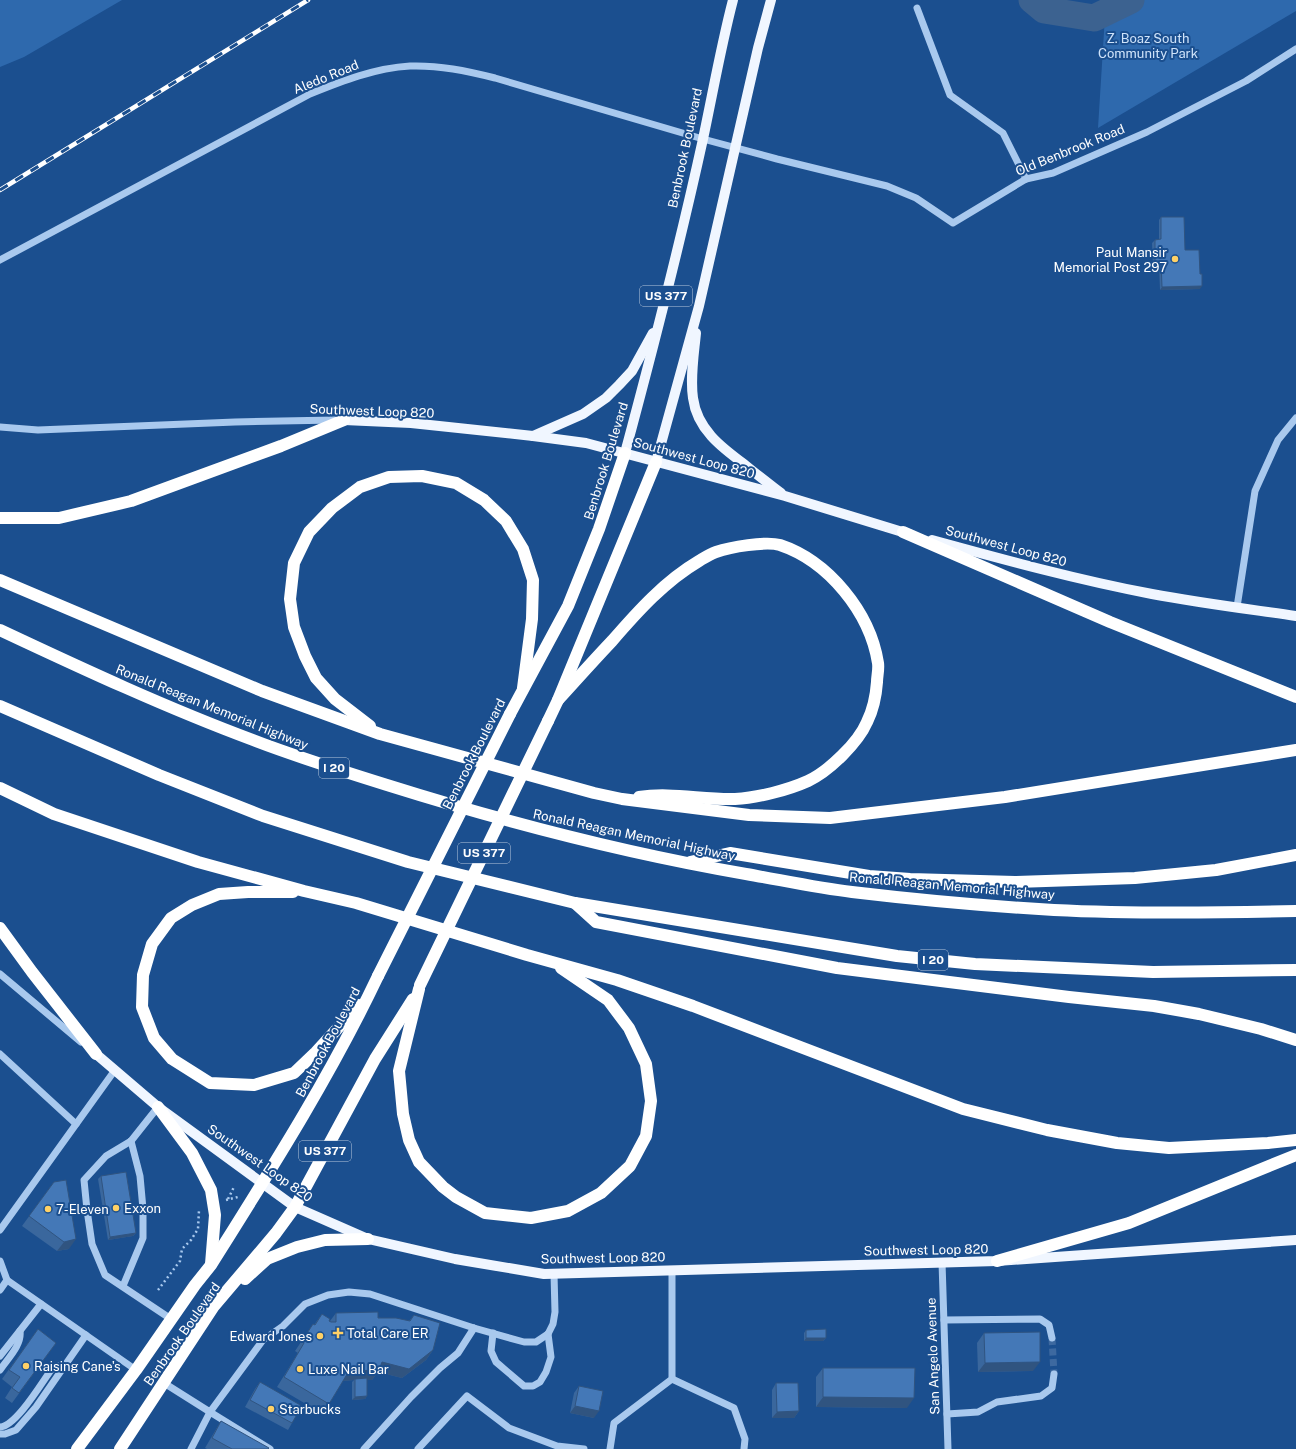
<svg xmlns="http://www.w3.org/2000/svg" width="1296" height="1449" font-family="'Public Sans',sans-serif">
<rect width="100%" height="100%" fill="#1b4f8f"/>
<g fill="#2e69ad">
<polygon points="0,0 122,0 24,57 0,67"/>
<polygon points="1106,0 1296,0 1296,11 1098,128"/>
</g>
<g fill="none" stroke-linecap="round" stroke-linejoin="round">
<polyline stroke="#3c6290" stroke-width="27" points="1032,0 1044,10 1094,18 1131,0"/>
<polyline stroke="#3d69a0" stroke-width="7" stroke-dasharray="7 3.5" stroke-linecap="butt" points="1052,1338 1054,1374"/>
<g stroke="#a9c9ee" stroke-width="2.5" stroke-dasharray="2 3" stroke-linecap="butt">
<polyline points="228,1199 234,1187"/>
<polyline points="226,1200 238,1197"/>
<polyline points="158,1290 180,1261 182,1249 191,1240 198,1229 199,1210"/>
</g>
<g stroke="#a9c9ee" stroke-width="7">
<polyline points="917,8 950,95 1003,133 1026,179"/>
<path d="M0 260 310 94C342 81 375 68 410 66 439 65 467 71 495 78L703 139 777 159 887 186 916 198 953 223 1026 179 1053 173 1147 132 1246 81 1296 49"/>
<polyline points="0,427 38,430 235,422 335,420"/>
<polyline points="1237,607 1255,491 1278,440 1296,418"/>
<polyline points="0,974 81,1042"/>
<polyline points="0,1054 76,1124"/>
<polyline points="158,1107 131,1141 106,1156 84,1180 87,1210 92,1244 105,1275 171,1319"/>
<polyline points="0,1230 115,1070"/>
<polyline points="0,1261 7,1280 0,1290"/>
<polyline points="942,1262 948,1449"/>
<polyline points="7,1280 136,1370"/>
<polyline points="123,1286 143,1238 143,1209 140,1176 131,1141"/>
<polyline points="944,1320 1040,1319 1049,1325 1052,1338"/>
<polyline points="493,1333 491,1351 496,1362 524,1386 533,1386 540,1382 546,1372 551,1357 548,1334"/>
<polyline points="0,1356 41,1304"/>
<path d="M0 1370C8 1358 22 1345 20 1331"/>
<polyline points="672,1379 734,1408 745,1439 744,1449"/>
<polyline points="164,1383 210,1412 263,1340 283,1326 305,1304 328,1295 349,1292 370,1294 474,1328 524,1342 536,1342 548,1334 553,1324 555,1312 554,1274"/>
<polyline points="947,1414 978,1412 997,1402 1041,1396 1052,1388 1054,1374"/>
<path d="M0 1427C16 1426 41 1384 51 1370L58 1366 65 1365"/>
<polyline points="0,1434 5,1434 16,1430 36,1407 86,1335"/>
<polyline points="191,1449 210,1412 270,1449"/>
<polyline points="364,1449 411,1397 440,1368 458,1353 474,1328"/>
<polyline points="418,1449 467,1396 509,1428 557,1446 584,1449"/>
<polyline points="610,1449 614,1423 672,1379 672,1270"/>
</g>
<g stroke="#f0f6ff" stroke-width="10">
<path d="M696 333C694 354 690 377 693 398 697 429 721 447 744 464 756 474 768 483 781 493"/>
<polyline points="344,420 411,423 533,436 586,443 785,496 909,534"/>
<polyline points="533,436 583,414 606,398 619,385 632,371 653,333"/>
<path d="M625 453C653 349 680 244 703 139 713 92 721 46 733 0"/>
<polyline points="656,462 699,306 758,48 771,0"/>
<path d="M932 540C1005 560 1078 580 1152 594 1200 603 1248 609 1296 616"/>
<polyline points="96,1054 158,1107 295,1207 368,1239 455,1259 544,1274 997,1261 1296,1240"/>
</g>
<g stroke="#fff" stroke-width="12">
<polyline points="0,518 59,518 131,501 281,446 344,420"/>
<polyline points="903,532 1110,622 1296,697"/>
<polyline points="0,580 262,691 380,734 594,793 622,799 749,815 830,818 1005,797 1296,750"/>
<path d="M0 630C83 669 167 708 253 740 297 757 342 771 387 785 505 822 624 853 746 874 781 880 817 888 852 892 919 900 986 906 1054 910 1134 914 1215 913 1296 911"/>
<path d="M558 700C576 680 594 660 612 641 638 611 665 581 699 561 704 558 710 554 716 552 730 547 766 541 780 545 828 561 870 612 878 663 879 669 877 676 877 682 876 696 873 710 867 722 858 743 829 771 808 781 788 790 757 798 735 799 703 800 671 792 639 797"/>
<polyline points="0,706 159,775 263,816 408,862 575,903 897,956 975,964 1153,972 1296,970"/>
<polyline points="510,714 568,606 599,529 625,453"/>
<polyline points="548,721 558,700 656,462"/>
<polyline points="370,726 335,699 316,678 305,656 294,627 290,599 294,563 309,532 332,508 360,487 389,477 422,476 456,483 484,500 506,521 523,549 533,580 532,619 523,688"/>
<polyline points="0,788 54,814 198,862 304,891 356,903 527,955 617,980 693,1006 963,1109 1047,1130 1117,1143 1169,1148 1268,1143 1296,1140"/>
<polyline points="690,862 730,853 869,876 910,879 1015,882 1135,878 1216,870 1296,855"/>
<polyline points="293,892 248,892 219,894 192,905 171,918 152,944 143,975 142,1007 154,1038 172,1059 210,1083 254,1085 294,1073 316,1052 359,1005"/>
<polyline points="575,903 596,922 837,968 1069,997 1154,1006 1199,1014 1261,1029 1296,1040"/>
<polyline points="0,928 32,972 96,1054"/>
<polyline points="419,989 399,1071 403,1114 409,1140 419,1162 443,1187 456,1197 485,1213 531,1218 568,1211 601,1193 630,1166 646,1136 651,1101 646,1064 629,1028 608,1000 561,968"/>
<polyline points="158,1107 192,1153 211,1190 215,1215 211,1264"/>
<polyline points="997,1261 1129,1223 1296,1155"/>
<polyline points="245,1279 267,1259 297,1247 325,1240 368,1239"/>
<path d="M77 1449 136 1370 195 1285 211 1265C270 1171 330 1077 378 976"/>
<polyline points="120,1449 214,1306 276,1233 295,1207 375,1059 413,999"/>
</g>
<g stroke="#fff" stroke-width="4.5">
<polyline id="rail" points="0,190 308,0"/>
</g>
<use href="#rail" stroke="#1b4f8f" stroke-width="3" stroke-dasharray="9" stroke-linecap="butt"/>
<g stroke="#fff" stroke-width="12">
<polyline points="378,976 510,714"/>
<polyline points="420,985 548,721"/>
</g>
</g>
<g fill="#3a679d">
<polygon points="1161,217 1200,289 1160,290 1159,265 1153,265 1152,243 1155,240 1159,239 1159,220"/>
<polygon points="101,1176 136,1233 133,1236 108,1240 98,1179"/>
<polygon points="54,1182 69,1249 57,1251 22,1226"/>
<polygon points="336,1313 409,1321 414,1315 433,1350 426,1360 402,1378 378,1372 372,1380 367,1380 367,1396 365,1399 352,1400 352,1382 354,1380 343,1381 329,1404 323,1414 277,1387 298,1353 295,1351 313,1324 314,1325 322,1314 330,1321"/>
<polygon points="38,1329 56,1343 12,1403 5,1398 12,1387 2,1379"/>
<polygon points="806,1330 826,1338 823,1341 804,1341 804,1333"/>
<polygon points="984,1333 1033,1371 978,1372 977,1343"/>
<polygon points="823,1368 907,1408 816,1407 816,1377"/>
<polygon points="260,1382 292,1423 288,1430 245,1407 255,1389"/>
<polygon points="776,1383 799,1411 794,1418 772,1418 772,1390"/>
<polygon points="579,1386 594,1418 570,1413 574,1393"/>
<polygon points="221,1421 268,1449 207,1449 205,1448 215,1431"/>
</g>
<g fill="#305480">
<polygon points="1155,261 1161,261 1159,265 1153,265"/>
<polygon points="1202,286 1200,289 1160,290 1162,287"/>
<polygon points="136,1233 133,1236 108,1240 110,1237"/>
<polygon points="76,1239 69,1249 57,1251 64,1242"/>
<polygon points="806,1338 826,1338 823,1341 804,1341"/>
<polygon points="433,1350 426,1360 402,1378 378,1372 372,1380 355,1380 355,1379 354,1380 342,1381 349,1371 382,1362"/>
<polygon points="1040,1362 1033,1371 978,1372 985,1363"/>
<polygon points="367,1396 365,1399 352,1400 355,1397"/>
<polygon points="823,1397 914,1398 907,1408 816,1407"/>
<polygon points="575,1406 599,1411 594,1418 570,1413"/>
<polygon points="799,1411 794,1418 772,1418 777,1412"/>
</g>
<g fill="#4478b7" stroke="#305480">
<polygon points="1161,217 1184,217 1185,250 1199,250 1200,274 1202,274 1202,286 1162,287 1161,261 1155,261 1155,240 1161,239"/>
<polygon points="126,1172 136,1233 110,1237 101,1176"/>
<polygon points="66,1180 76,1239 64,1242 29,1216 54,1182"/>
<polygon points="378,1312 378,1318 396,1318 410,1321 414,1315 440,1323 433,1350 409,1369 382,1362 379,1370 349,1371 329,1404 284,1377 304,1343 302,1341 313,1324 315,1325 322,1314 330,1319 329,1321 331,1322 336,1322 336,1313"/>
<polygon points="38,1329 56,1343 19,1393 12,1388 20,1377 9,1370"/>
<polygon points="826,1329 826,1338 806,1338 806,1330"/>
<polygon points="1040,1332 1040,1362 985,1363 984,1333"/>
<polygon points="823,1368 915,1368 914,1398 823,1397"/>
<polygon points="367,1378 367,1396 355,1397 355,1379"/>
<polygon points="260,1382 302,1406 292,1423 250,1400"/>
<polygon points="776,1383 798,1383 799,1411 777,1412"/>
<polygon points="579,1386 603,1391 599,1411 575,1406"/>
<polygon points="221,1421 269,1448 268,1449 232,1449 212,1438"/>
</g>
<g fill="#ffd166" stroke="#1b4f8f" stroke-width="1.5">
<circle cx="1175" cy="259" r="4"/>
<circle cx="116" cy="1208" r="4"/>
<circle cx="48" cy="1209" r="4"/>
<path d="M336 1327h4v4h4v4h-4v4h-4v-4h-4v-4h4z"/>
<circle cx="320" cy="1336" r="4"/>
<circle cx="26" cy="1366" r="4"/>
<circle cx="300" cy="1369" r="4"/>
<circle cx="271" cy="1409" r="4"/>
</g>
<g text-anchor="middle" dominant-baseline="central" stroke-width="4" stroke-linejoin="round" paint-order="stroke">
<g fill="#1b4f8f" stroke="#bbcadd" stroke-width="1">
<rect x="640" y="286" width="52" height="20" rx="3"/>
<rect x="319" y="758" width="30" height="20" rx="3"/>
<rect x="458" y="843" width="52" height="20" rx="3"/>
<rect x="918" y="950" width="30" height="20" rx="3"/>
<rect x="299" y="1141" width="52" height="20" rx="3"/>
</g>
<g font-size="12" font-weight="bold" fill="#fff">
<text x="666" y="296">US 377</text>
<text x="334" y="768">I 20</text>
<text x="484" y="853">US 377</text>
<text x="933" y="960">I 20</text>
<text x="325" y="1151">US 377</text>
</g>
<g font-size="13" fill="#cfe3fa" stroke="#1b4f8f">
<text x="1148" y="38">Z. Boaz South<tspan x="1148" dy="15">Community Park</tspan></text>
</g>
<g font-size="13" fill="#fff" stroke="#1b4f8f">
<text transform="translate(326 77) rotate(-22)">Aledo Road</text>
<text transform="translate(685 148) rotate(-78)">Benbrook Boulevard</text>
<text transform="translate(1070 150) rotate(-22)">Old Benbrook Road</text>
<text transform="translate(372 411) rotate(2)">Southwest Loop 820</text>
<text transform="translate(694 458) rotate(15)">Southwest Loop 820</text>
<text transform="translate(606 461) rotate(-73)">Benbrook Boulevard</text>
<text transform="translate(1006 546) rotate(15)">Southwest Loop 820</text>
<text transform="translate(212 707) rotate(22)">Ronald Reagan Memorial Highway</text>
<text transform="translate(474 754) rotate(-63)">Benbrook Boulevard</text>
<text transform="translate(634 835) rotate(12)">Ronald Reagan Memorial Highway</text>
<text transform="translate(952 886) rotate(5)">Ronald Reagan Memorial Highway</text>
<text transform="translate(328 1042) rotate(-62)">Benbrook Boulevard</text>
<text transform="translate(260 1163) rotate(35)">Southwest Loop 820</text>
<text transform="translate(926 1250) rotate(-1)">Southwest Loop 820</text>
<text transform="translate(603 1258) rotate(-1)">Southwest Loop 820</text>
<text transform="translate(182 1334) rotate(-55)">Benbrook Boulevard</text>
<text transform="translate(933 1356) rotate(-92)">San Angelo Avenue</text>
</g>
<g font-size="13" fill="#fff" stroke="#1b4f8f" text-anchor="start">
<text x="1167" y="252" text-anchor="end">Paul Mansir<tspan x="1167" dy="15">Memorial Post 297</tspan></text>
<text x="124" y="1208">Exxon</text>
<text x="56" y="1209">7-Eleven</text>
<text x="347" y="1333">Total Care ER</text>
<text x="312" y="1336" text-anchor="end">Edward Jones</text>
<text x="34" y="1366">Raising Cane's</text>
<text x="308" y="1369">Luxe Nail Bar</text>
<text x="279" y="1409">Starbucks</text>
</g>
</g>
</svg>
